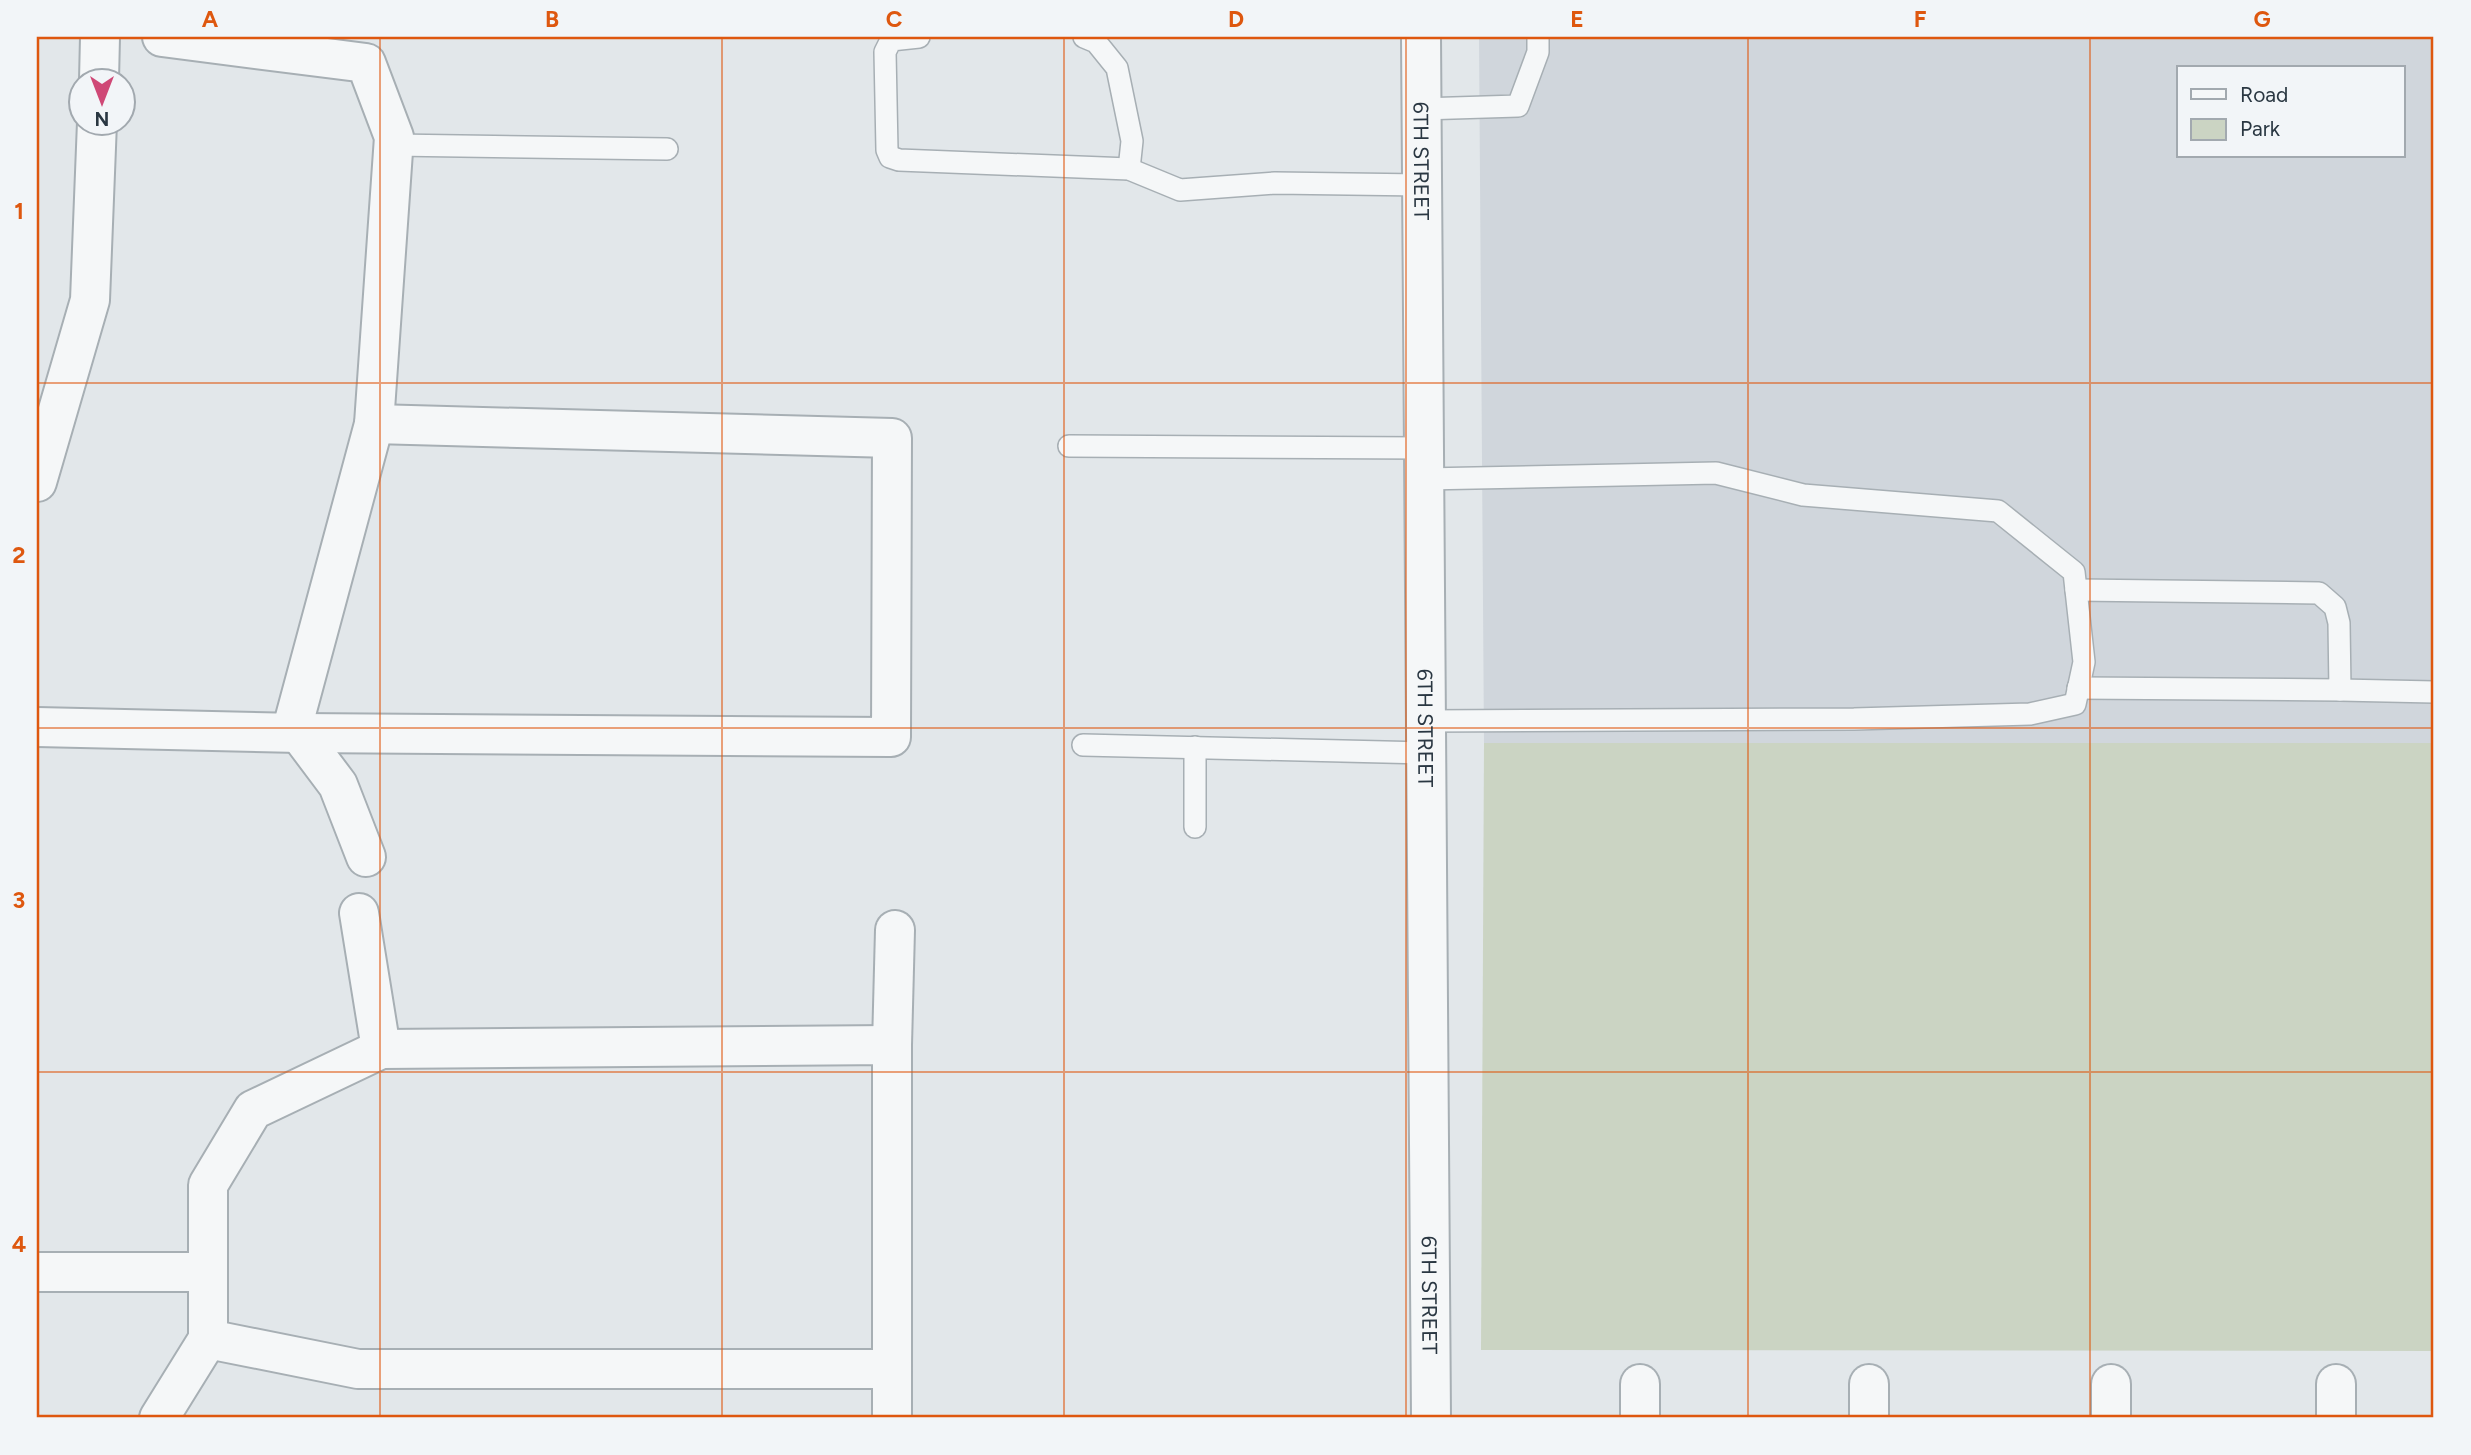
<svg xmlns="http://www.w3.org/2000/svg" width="2471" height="1455" font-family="Figtree,sans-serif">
<rect width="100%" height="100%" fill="#e2e7ea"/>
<path fill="#d0d6dc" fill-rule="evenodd" d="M1479 37H2434V743H1484ZM2179 68H2403V156H2179Z"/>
<polygon fill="#cbd4c3" points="1484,743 2434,743 2434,1351 1481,1350"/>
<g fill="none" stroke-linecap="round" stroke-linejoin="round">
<g stroke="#a7afb4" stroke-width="24">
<g id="service">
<polyline points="919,37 891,40 885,52 887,150 890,157 899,160 1129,169 1180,190 1275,183 1422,185"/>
<polyline points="1084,37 1096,42 1117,68 1132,141 1129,169"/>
<polyline points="1421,109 1518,106 1538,52 1538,37"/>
<polyline points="394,145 667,149"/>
<polyline points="1069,446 1424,448"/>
<polyline points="1424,479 1716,473 1803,495 1998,511 2074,572 2084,662 2075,704 2030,714 1854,719 1426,721"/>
<polyline points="2076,590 2319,593 2335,607 2339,623 2340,690 2078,688"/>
<polyline points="2340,690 2434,692"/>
<polyline points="1083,745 1426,753"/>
<polyline points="1195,747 1195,827"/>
</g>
</g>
<g stroke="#a7afb4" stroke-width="42">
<g id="minor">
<polyline points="162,37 366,63 394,137 374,424 293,725 338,785 366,857"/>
<path id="s1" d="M1421 37 1431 1418"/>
<polyline points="99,80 100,37"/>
<polyline points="37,482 90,300 97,122"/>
<polyline points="37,727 299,733 891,737 892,438 374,424"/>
<polyline points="892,1045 895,930"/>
<polyline points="381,1049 892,1045 892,1418"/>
<polyline points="37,1272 208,1272"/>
<polyline points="208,1339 358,1369 892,1369"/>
<polyline points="1869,1384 1869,1418"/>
<polyline points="2336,1384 2336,1418"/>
<polyline points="159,1418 208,1339 208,1185 253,1110 381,1049 359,913"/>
<polyline points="1640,1418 1640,1384"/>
<polyline points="2111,1418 2111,1384"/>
</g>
</g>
<use href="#service" stroke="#f5f7f8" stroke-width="21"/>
<use href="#minor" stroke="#f5f7f8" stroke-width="38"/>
</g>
<path fill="none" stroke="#de570f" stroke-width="2" stroke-opacity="0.55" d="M380 37V1418M722 37V1418M1064 37V1418M1406 37V1418M1748 37V1418M2090 37V1418M37 383H2434M37 728H2434M37 1072H2434"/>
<g text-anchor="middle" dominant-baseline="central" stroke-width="7" stroke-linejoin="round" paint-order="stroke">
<g font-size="21" fill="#2a3742" stroke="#f2f5f8">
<text stroke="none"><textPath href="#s1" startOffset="124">6TH STREET</textPath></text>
<text stroke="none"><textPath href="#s1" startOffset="691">6TH STREET</textPath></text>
<text stroke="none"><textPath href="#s1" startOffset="1258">6TH STREET</textPath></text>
</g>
</g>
<rect width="2471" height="1455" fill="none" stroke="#f2f5f8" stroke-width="77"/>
<rect x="2177" y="66" width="228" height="91" fill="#f2f5f8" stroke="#a2a9af" stroke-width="2"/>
<rect x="2191" y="89" width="35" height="10" fill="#f5f7f8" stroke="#a2a9af" stroke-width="2"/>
<text x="2240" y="102" font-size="21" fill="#2a3742">Road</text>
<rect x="2191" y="119" width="35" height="21" fill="#cbd4c3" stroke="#a2a9af" stroke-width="2"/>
<text x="2240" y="136" font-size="21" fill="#2a3742">Park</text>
<g transform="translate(102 102) rotate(180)"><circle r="33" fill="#f2f5f8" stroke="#a2a9af" stroke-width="2"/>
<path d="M0-5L12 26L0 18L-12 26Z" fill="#cf4876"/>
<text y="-10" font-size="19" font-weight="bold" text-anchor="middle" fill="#2a3742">N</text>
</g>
<rect x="38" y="38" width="2394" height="1378" fill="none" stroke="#de570f" stroke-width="2.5"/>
<g font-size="23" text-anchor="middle" font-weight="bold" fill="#de570f">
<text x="210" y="27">A</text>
<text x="552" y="27">B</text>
<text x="894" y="27">C</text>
<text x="1236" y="27">D</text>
<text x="1577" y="27">E</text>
<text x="1920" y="27">F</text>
<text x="2262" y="27">G</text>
<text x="19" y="219">1</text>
<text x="19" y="563">2</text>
<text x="19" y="908">3</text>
<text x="19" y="1252">4</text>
</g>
</svg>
